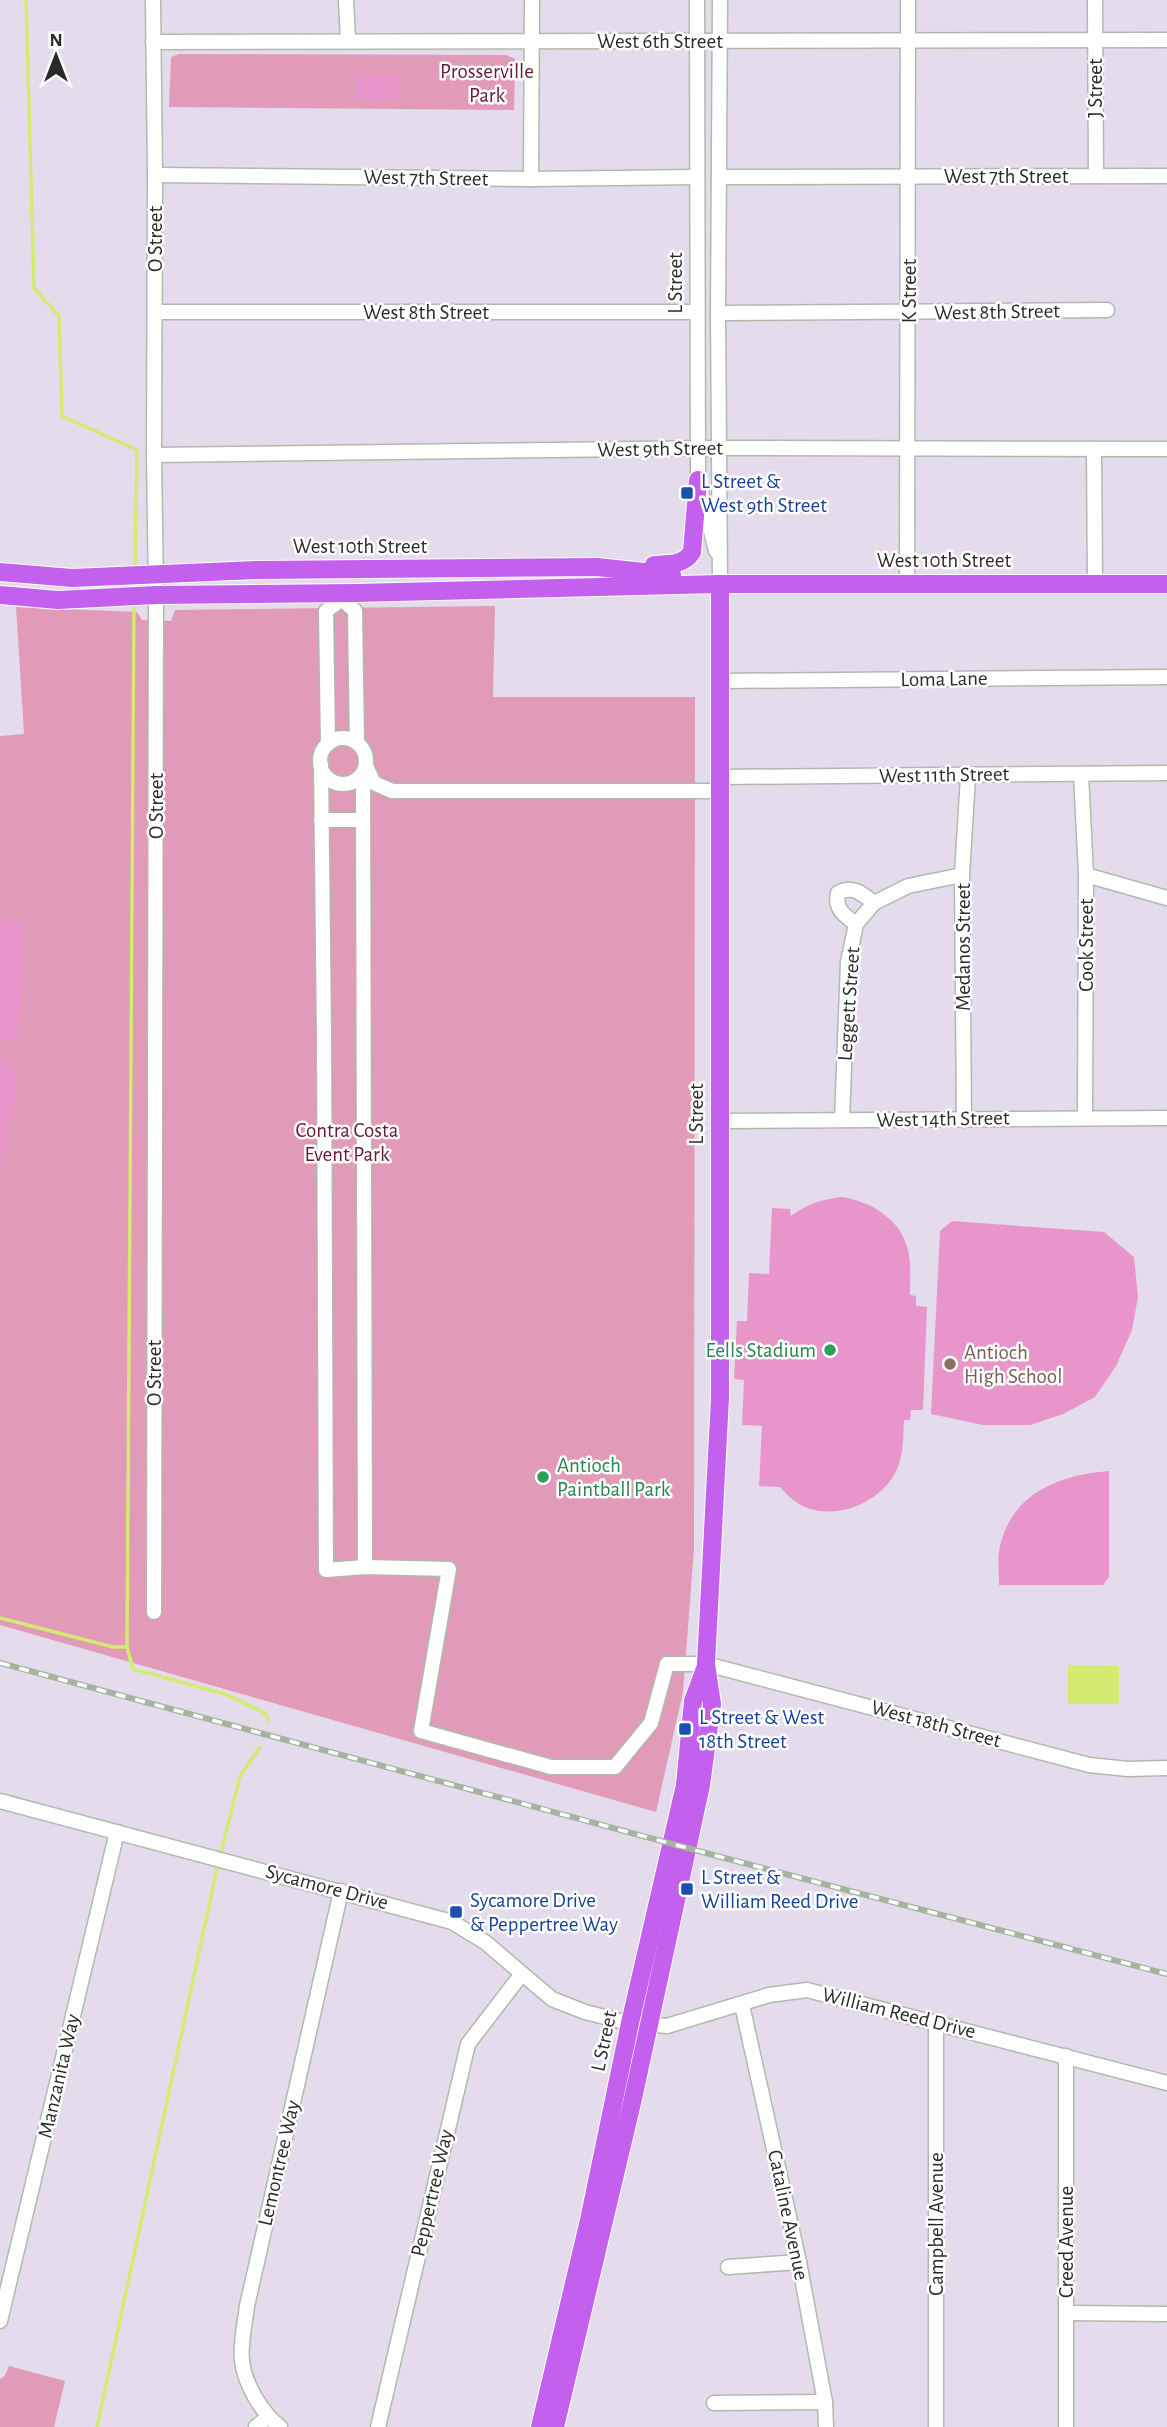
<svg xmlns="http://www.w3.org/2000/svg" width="1167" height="2427" font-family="'Alegreya Sans',sans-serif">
<rect width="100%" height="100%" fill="#e4dcec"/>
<g fill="#e19ab7">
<polygon points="179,54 506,55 515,59 514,110 169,107 171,57"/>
<polygon points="495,606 493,697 695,697 694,1549 683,1692 656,1812 0,1625 0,736 24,734 16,607 137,612 142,620 171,621 175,610"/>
<polygon points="9,2366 65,2381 54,2427 0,2427 0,2379 4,2377"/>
</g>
<g fill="#e896ca">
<polygon points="356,75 398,75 398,100 357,101"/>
<path d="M0 919 24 924 20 1026C15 1036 12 1042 0 1040Z"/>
<path d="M0 1059C7 1063 12 1067 15 1075 20 1096 4 1148 0 1171Z"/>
<path d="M842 1197C873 1202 904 1221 909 1255 911 1268 910 1282 910 1295L916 1296V1306L927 1307 923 1410H911L910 1420H904C903 1437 904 1453 897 1469 883 1501 839 1521 805 1507 795 1503 787 1495 780 1487L759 1486 762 1426 742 1425 744 1380 734 1379 737 1321H747L749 1273 769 1274 772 1208 790 1209 791 1216C807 1204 822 1199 842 1197Z"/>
<polygon points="952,1221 1104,1232 1134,1257 1138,1297 1132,1330 1116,1366 1095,1397 1063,1414 1030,1425 983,1425 931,1414 940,1231"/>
<path d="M1109 1471V1577L1103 1585H999C999 1573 997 1558 1000 1546 1013 1492 1060 1475 1109 1471Z"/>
</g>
<polygon fill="#d3eb71" points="1068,1665 1119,1666 1119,1704 1068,1704"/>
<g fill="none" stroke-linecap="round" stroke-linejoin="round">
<g stroke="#d3eb71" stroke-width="3.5">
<polyline points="26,0 34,288 59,316 62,416 137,450 135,570"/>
<polyline points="134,602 127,1647 133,1669 225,1694 265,1713 268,1720"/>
<polyline points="0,1618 113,1647 127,1647"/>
<polyline points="220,1857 240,1776 260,1747"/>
<polyline points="97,2427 218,1864"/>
</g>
<g stroke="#b0baac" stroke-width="17">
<g id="minor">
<polyline points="153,0 155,175 154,455 156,595 154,1612"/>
<polyline points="346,0 348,41"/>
<polyline points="697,0 698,480 716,551"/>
<polyline points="720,0 718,313 720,584"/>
<polyline points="1095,0 1096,176"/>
<polyline points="153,42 1167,40"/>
<polyline points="155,175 531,179 697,177"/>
<polyline points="719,177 1167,176"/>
<polyline points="531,179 532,0"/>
<polyline points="155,312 697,312"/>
<polyline points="718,313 1107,310"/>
<polyline points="1094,449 1095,582"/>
<polyline points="154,455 719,448 1167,449"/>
<polyline points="907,583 908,0"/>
<polyline points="721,681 1167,677"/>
<circle cx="343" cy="761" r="23"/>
<polyline points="328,744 326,611 342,599 355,611 357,743"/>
<polyline points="321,764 324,1034 326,1570 365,1567 449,1569 421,1731 551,1767 615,1767 651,1723 667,1664 706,1664 1089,1765 1128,1769 1167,1768"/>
<polyline points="366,766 374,783 392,791 721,791"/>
<polyline points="363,773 365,1567"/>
<polyline points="1081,774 1086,875 1085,1117"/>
<polyline points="721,777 1167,773"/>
<polyline points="321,820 363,820"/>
<polyline points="1086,875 1167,898"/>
<path d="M856 924C845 916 834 909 838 893 852 885 862 893 874 903"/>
<polyline points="842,1120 848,962 856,924 874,903 908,886 962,875"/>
<polyline points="964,1120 962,875 968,776"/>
<polyline points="719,1121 1167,1118"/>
<polyline points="0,1801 452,1922 485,1942 552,1999 585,2012 624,2022 667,2026 769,1995 807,1990 1167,2083"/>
<polyline points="742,2005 799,2262 825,2402 826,2427"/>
<polyline points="936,2021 936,2427"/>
<polyline points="1066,2056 1066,2427"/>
<polyline points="728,2267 799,2262"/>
<polyline points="1067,2313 1167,2314"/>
<polyline points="0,2321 117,1832"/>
<polyline points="714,2403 825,2402"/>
<polyline points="256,2427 268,2417"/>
<path d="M280 2427C262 2413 245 2385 242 2361 240 2344 245 2323 247 2306L341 1891"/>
<polyline points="378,2427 468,2044 521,1975"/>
</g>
</g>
<g stroke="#fff" stroke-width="20">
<g id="major">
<path d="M654 565C669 564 684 565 692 552L698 480"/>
<polyline points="0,572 72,578 257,570 597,567 672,575"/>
<polyline points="0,595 58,600 156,595 356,593 720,584 1167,584"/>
<polyline points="540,2427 589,2220 630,2023 685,1785 693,1701 705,1669"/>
<polyline points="555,2427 632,2103 701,1785 712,1704 706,1664 720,1398 720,584"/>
</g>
</g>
<use href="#minor" stroke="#fff" stroke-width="14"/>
<use href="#major" stroke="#c360ed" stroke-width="18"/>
<g stroke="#a3b49f" stroke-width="6">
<polyline id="rail" points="0,1663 717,1856 1167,1974"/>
</g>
<use href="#rail" stroke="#fff" stroke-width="3.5" stroke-dasharray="10" stroke-linecap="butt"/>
</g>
<g fill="#1a4fb4" stroke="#fff" stroke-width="2.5">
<rect x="680" y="486" width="14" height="14" rx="3.5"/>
<rect x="678" y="1722" width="14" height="14" rx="3.5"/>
<rect x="680" y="1882" width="14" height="14" rx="3.5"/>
<rect x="449" y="1905" width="14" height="14" rx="3.5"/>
</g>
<g fill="#2e9e5b" stroke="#fff" stroke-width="2.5">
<circle cx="830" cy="1350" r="7"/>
<circle cx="543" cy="1477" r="7"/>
</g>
<circle fill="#8d6e63" stroke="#fff" stroke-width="2.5" cx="950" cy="1364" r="7"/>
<g text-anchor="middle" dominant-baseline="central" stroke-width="5" stroke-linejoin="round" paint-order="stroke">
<g font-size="21" fill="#2a2a2a" stroke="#fff">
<text x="660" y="41">West 6th Street</text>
<text transform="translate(1095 88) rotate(-90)">J Street</text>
<text x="1006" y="176">West 7th Street</text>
<text transform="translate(426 178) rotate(1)">West 7th Street</text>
<text transform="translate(155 239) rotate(-90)">O Street</text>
<text transform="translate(675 283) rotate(-90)">L Street</text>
<text transform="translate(909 291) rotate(-90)">K Street</text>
<text x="426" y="312">West 8th Street</text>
<text transform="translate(997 312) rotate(-1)">West 8th Street</text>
<text transform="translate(660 449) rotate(-1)">West 9th Street</text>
<text x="360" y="546">West 10th Street</text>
<text x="944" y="560">West 10th Street</text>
<text transform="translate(944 679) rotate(-1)">Loma Lane</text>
<text transform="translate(944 775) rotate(-1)">West 11th Street</text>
<text transform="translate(156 806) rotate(-90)">O Street</text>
<text transform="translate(1086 945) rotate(-90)">Cook Street</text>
<text transform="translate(963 947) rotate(-90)">Medanos Street</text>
<text transform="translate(849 1004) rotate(-86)">Leggett Street</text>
<text transform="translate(696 1114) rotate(-90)">L Street</text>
<text transform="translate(943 1119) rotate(-1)">West 14th Street</text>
<text transform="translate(154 1373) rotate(-90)">O Street</text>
<text transform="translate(936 1724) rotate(15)">West 18th Street</text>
<text transform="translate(327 1887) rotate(15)">Sycamore Drive</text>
<text transform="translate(899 2013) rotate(14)">William Reed Drive</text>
<text transform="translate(604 2041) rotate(-78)">L Street</text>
<text transform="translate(59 2076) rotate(-77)">Manzanita Way</text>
<text transform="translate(279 2163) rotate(-77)">Lemontree Way</text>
<text transform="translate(432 2193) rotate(-77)">Peppertree Way</text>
<text transform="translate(788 2215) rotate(78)">Cataline Avenue</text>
<text transform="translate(936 2224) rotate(-90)">Campbell Avenue</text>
<text transform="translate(1066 2242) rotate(-90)">Creed Avenue</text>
</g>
<g font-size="21" fill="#651c30" stroke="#fff">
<text x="487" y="71">Prosserville<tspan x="487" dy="24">Park</tspan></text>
<text x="347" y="1130">Contra Costa<tspan x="347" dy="24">Event Park</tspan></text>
</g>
<g font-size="21" fill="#164399" stroke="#fff" text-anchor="start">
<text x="701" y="481">L Street &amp;<tspan x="701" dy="24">West 9th Street</tspan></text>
<text x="699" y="1717">L Street &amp; West<tspan x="699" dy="24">18th Street</tspan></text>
<text x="701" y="1877">L Street &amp;<tspan x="701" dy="24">William Reed Drive</tspan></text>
<text x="470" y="1900">Sycamore Drive<tspan x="470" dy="24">&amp; Peppertree Way</tspan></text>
</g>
<g font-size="21" fill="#27864d" stroke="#fff" text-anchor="end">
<text x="816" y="1350">Eells Stadium</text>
<text x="557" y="1465" text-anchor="start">Antioch<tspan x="557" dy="24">Paintball Park</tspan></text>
</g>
<g font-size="21" fill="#785e54" stroke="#fff" text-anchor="start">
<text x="964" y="1352">Antioch<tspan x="964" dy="24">High School</tspan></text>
</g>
</g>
<g transform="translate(56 56)" stroke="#ffffff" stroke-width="5" paint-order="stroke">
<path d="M0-5L12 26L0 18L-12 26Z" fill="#2a2a2a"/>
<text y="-10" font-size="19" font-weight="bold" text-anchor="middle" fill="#2a2a2a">N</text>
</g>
</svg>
